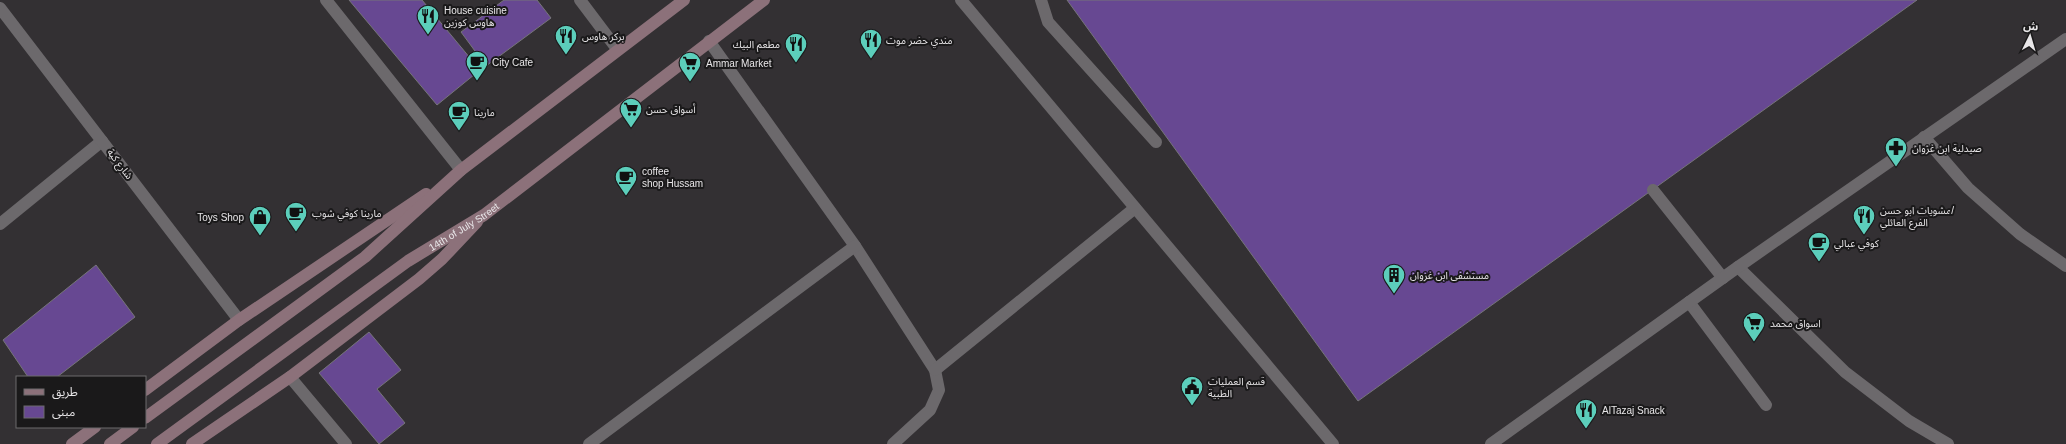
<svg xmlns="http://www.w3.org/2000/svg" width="2066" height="444" font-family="Helvetica,'Noto Sans Arabic',sans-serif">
<rect width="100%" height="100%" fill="#333033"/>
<g fill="#674892" stroke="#767579">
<polygon points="349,0 422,0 480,70 437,105"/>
<polygon points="504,0 537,0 551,18 486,66 461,32"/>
<polygon points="1067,0 1917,0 1358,401"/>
<polygon points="96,265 135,317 57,377 28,377 3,340"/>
<polygon points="369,332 401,370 377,389 405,423 379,444 319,373"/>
</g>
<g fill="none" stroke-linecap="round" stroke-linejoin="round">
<g stroke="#6c696c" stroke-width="12">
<polyline points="1041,0 1048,22 1156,142"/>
<polyline points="1653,190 1723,278"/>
<polyline points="1689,302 1766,405"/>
</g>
<g stroke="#6c696c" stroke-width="12">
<polyline points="326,0 461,170"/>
<polyline points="580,0 617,49"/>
<polyline points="709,41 855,246 935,370 939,390 930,410 893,444"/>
<polyline points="1924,137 1968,188 2020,234 2066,266"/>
<polyline points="0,224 102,141"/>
<polyline points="1738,267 1845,372 1909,421 1948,444"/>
<polyline points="935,370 1135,208"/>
<polyline points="589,444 855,246"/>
</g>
<g stroke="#6c696c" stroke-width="12">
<polyline points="961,0 1333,444"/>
<polyline points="0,8 239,320"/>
<polyline points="290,377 346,444"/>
<polyline points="1491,444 1738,267 2066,39"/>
</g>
<g stroke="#8c717a" stroke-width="12">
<polyline points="145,390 239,320 426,194"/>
<polyline points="145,418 365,257 461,170 684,0"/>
<polyline points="72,444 95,427"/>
<polyline points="110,444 133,427"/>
<path id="s1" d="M157 444 408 261 484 215 764 0"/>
<polyline points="192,444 290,377 419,279 442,259 477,222"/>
</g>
</g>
<defs>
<g id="restaurant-pin" transform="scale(1.15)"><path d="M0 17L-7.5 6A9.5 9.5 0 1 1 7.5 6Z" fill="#5ccebb" stroke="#1a191a"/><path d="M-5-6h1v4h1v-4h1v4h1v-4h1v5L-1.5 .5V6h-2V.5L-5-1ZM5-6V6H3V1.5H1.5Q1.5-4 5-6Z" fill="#111"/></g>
<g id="cafe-pin" transform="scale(1.15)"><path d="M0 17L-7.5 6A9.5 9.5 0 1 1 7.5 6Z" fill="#5ccebb" stroke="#1a191a"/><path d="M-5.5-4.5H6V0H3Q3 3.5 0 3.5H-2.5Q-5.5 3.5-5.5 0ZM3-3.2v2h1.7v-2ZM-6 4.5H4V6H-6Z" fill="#111"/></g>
<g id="supermarket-pin" transform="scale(1.15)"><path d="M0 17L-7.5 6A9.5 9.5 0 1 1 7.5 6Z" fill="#5ccebb" stroke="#1a191a"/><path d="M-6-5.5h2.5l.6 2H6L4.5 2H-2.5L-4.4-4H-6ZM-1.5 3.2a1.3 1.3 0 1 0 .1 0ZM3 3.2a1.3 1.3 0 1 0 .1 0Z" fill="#111"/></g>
<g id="pharmacy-pin" transform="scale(1.15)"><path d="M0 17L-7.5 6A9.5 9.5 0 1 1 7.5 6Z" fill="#5ccebb" stroke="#1a191a"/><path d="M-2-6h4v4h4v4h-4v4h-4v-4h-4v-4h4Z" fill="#111"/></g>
<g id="shop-pin" transform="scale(1.15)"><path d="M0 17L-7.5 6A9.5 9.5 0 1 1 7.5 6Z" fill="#5ccebb" stroke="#1a191a"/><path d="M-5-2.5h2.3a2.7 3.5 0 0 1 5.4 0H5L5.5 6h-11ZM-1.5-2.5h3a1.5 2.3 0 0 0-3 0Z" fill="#111"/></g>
<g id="building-pin" transform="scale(1.15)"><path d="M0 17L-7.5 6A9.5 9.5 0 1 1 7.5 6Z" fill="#5ccebb" stroke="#1a191a"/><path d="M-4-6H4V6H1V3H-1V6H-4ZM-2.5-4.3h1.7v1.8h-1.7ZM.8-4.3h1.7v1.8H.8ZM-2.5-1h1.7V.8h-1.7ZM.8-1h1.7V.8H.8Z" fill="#111"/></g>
<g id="civic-pin" transform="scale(1.15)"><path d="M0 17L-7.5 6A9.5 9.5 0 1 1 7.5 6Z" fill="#5ccebb" stroke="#1a191a"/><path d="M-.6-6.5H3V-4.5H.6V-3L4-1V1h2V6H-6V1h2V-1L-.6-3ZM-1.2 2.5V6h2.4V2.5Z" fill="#111"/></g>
</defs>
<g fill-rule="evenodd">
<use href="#restaurant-pin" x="428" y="16"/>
<use href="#restaurant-pin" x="566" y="36"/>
<use href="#restaurant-pin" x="871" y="40"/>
<use href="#restaurant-pin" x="796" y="44"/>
<use href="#cafe-pin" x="477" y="62"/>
<use href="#supermarket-pin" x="690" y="63"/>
<use href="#supermarket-pin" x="631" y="109"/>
<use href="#cafe-pin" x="459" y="112"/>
<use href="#pharmacy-pin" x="1896" y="148"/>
<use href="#cafe-pin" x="626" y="177"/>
<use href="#cafe-pin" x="296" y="213"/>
<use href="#restaurant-pin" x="1864" y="216"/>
<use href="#shop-pin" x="260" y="217"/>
<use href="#cafe-pin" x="1819" y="243"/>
<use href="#building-pin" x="1394" y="275"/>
<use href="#supermarket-pin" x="1754" y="323"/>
<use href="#civic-pin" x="1192" y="387"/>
<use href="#restaurant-pin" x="1586" y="410"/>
</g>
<g text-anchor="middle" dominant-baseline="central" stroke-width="4" stroke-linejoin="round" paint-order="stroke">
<g font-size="10" fill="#e8e6e8" stroke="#1a191a" text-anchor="start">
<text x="444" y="10">House cuisine<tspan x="444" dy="12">هاوس كوزين</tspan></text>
<text x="582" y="36">بركر هاوس</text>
<text x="886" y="40">مندي حضر موت</text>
<text x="780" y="44" text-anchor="end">مطعم البيك</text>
<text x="492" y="62">City Cafe</text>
<text x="706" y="63">Ammar Market</text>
<text x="646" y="109">أسواق حسن</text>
<text x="474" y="112">مارينا</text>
<text x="1912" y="148">صيدلية ابن غزوان</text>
<text x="642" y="171">coffee<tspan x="642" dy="12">shop Hussam</tspan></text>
<text x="1880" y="210">مشويات ابو حسن/<tspan x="1880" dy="12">الفرع العائلي</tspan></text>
<text x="312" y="213">مارينا كوفي شوب</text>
<text x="244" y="217" text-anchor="end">Toys Shop</text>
<text x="1834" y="243">كوفي عبالي</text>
<text x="1410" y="275">مستشفى ابن غزوان</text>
<text x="1770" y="323">اسواق محمد</text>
<text x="1208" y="381">قسم العمليات<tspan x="1208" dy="12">الطبية</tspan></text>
<text x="1602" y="410">AlTazaj Snack</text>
</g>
<g font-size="10" fill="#e8e6e8" stroke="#1a191a">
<text transform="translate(120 164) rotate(53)">شارع كية</text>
<text stroke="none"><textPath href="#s1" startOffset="376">14th of July Street</textPath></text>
</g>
</g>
<rect x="16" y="376" width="130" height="52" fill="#1a191a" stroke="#6c6b6c"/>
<rect x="24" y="389" width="20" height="6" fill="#8c717a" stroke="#6c6b6c"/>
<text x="52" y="396" font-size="12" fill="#e8e6e8">طريق</text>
<rect x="24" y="406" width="20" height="12" fill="#674892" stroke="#6c6b6c"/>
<text x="52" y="416" font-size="12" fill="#e8e6e8">مبنى</text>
<g transform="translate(2030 36) rotate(5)" stroke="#1a191a" stroke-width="3" paint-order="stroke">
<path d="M0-3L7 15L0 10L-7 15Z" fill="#e8e6e8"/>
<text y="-6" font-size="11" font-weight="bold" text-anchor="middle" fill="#e8e6e8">ش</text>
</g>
</svg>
